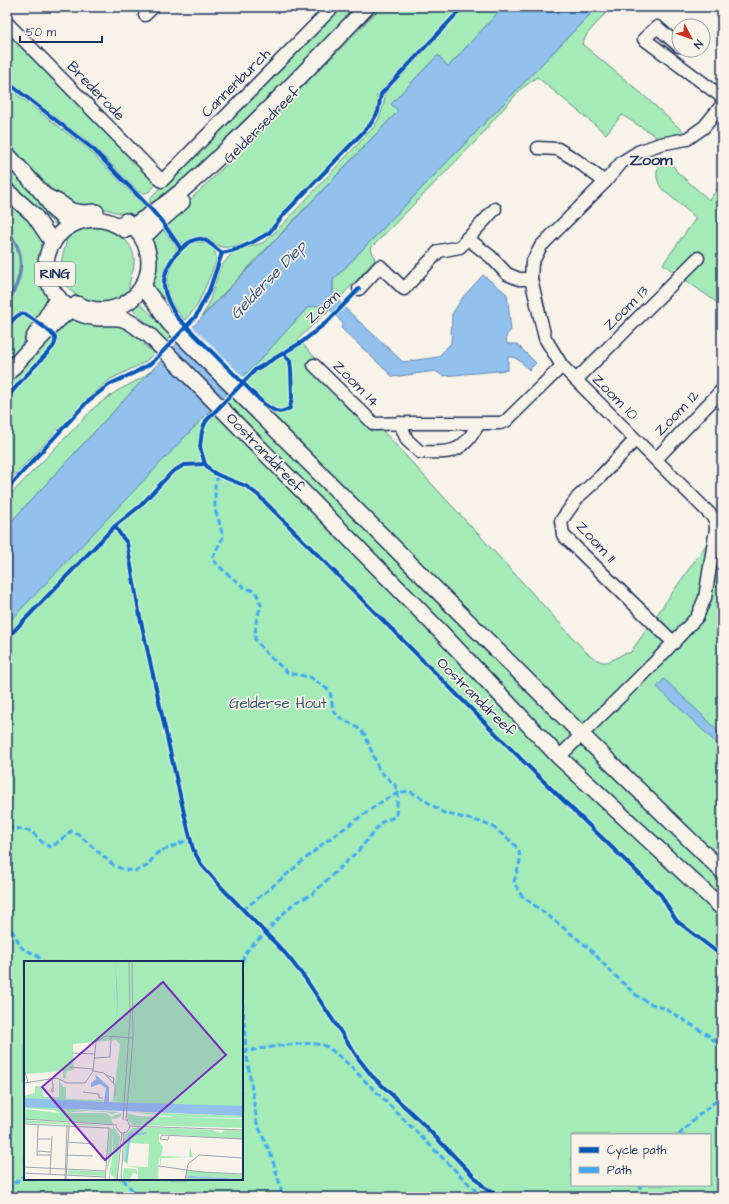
<svg xmlns="http://www.w3.org/2000/svg" width="729" height="1204" font-family="'Architects Daughter',sans-serif">
<rect width="100%" height="100%" fill="#f7f3e8"/>
<filter id="ink" filterUnits="userSpaceOnUse"><feTurbulence type="fractalNoise" baseFrequency=".025" numOctaves="2"/><feDisplacementMap in="SourceGraphic" scale="8" xChannelSelector="R" yChannelSelector="G"/><feConvolveMatrix kernelMatrix="1 2 1 2 8 2 1 2 1" color-interpolation-filters="sRGB"/></filter>
<g filter="url(#ink)">
<g fill="#a4ebb8" stroke="#608d8b" fill-rule="evenodd">
<path d="M339 7H362L224 148 154 207C151 204 148 201 151 197Z"/>
<path d="M381 7H460L380 91 377 96C378 108 375 116 367 126L266 233C257 240 234 249 222 247 217 246 214 242 209 239 200 234 191 238 183 243H180L165 221 192 198 227 164Z"/>
<path d="M466 7H503L448 67 438 55 391 104 398 111 202 316 208 306 220 268 233 252 262 243 268 239 281 226 373 128C380 119 383 109 385 97L384 95Z"/>
<polygon points="597,7 611,7 587,34 582,44 641,93 686,134 659,142 654,135 622,115 606,134 537,77 521,89 496,117 475,142 371,248 375,260 338,300 333,294 333,280"/>
<path d="M7 31 158 182C152 188 147 198 138 191L105 157 90 143 7 79Z"/>
<polygon points="7,87 88,149 149,211 139,215 126,215 106,209 94,208 82,209 62,200 7,144"/>
<path d="M670 160 677 172 709 200 722 183V306L663 264 696 218 662 189C654 177 654 164 670 160Z"/>
<polygon points="7,164 62,225 59,228 7,180"/>
<polygon points="7,199 34,224 44,241 49,294 48,303 42,316 7,365"/>
<path d="M160 225 177 248C174 255 168 260 165 267 158 285 164 303 176 317L175 318C165 308 153 297 151 282L152 244 154 236Z"/>
<path d="M86 227C92 227 99 226 105 228 121 233 136 246 134 264 133 274 128 282 129 292 121 298 111 303 100 303 98 303 94 301 91 301 75 296 63 289 61 270 60 259 66 248 67 237L75 231Z"/>
<path d="M195 242C209 242 217 248 216 262L197 306 185 320C169 303 161 285 173 263 178 253 185 247 195 242Z"/>
<polygon points="137,301 162,325 161,327 171,336 166,341 157,332 156,333 130,306"/>
<path d="M315 305 324 307 329 310 298 339 478 534 480 533V536L586 652C600 662 602 666 618 657 622 654 625 653 630 653L722 522V1197H7V604L288 329 307 308ZM25 962H242V1179H25ZM572 1135H710V1185H572Z"/>
<polygon points="75,319 119,322 146,341 144,345 154,353 145,362 111,379 90,396 7,483 7,386 55,330 68,321"/>
<polygon points="152,370 7,526 7,498 96,406 117,391 142,378"/>
</g>
<g fill="#92c1ed" stroke="#6287b4">
<path d="M503 7H597L333 280V294L346 309 403 362 438 357 451 343 452 314 463 297 483 275 507 294 511 330 506 336 507 344H517L536 363 529 370C523 364 517 356 508 357V370L443 376 435 371 393 377 341 328 343 324C332 311 325 301 307 308L261 359 246 373 7 624V526L152 370 398 111 391 104 438 55 448 67Z"/>
<polygon points="664,679 722,734 722,748 657,687"/>
</g>
<polygon fill="#f7f3e8" points="191,325 244,378 229,394 176,341"/>
<g fill="none" stroke-linecap="round" stroke-linejoin="round">
<path stroke="#6287b4" stroke-width="3.5" d="M7 231C28 254 22 280 7 303"/>
<g stroke="#1b2f5e" stroke-width="15">
<g id="minor">
<polyline points="145,15 153,7"/>
<polyline points="7,23 162,181 333,7"/>
<polyline points="679,46 657,27 644,39 722,97"/>
<polyline points="538,148 558,149 576,160 605,182"/>
<polyline points="467,238 491,257 507,274 519,279 531,279"/>
<polyline points="359,289 380,266 404,289 439,251 460,247 495,209"/>
<polyline points="314,365 374,424 413,423 500,423 506,421 562,366"/>
<polyline points="576,380 698,258"/>
<path d="M400 423 407 440 420 452C432 452 448 454 458 448 468 443 473 432 479 424"/>
<polyline points="635,440 601,476 578,497 561,521 563,535 674,643"/>
<polyline points="656,459 722,390"/>
<polyline points="559,757 658,659 697,617 705,598 716,529 715,519 562,366 545,338 531,279 532,263 541,246 605,182 622,162 638,152 660,144 687,139 704,127 722,105"/>
</g>
</g>
<g stroke="#1b2f5e" stroke-width="18">
<g id="major">
<path d="M367 7C322 54 277 102 229 147 198 178 164 209 125 230 73 193 17 260 63 303 73 312 86 317 99 318 107 318 115 317 123 319 133 322 140 331 149 335L440 631 559 757 722 908"/>
<polyline points="7,154 45,196 53,209 72,225"/>
<polyline points="7,191 34,215 53,243"/>
<polyline points="45,196 60,203 71,211 83,213 96,212"/>
<polyline points="143,238 161,220 182,202"/>
<polyline points="143,285 148,293 159,307 163,315 170,324 582,735 722,871"/>
<polyline points="33,339 58,297"/>
<path d="M7 374 24 355 58 320 77 304C133 331 178 259 126 221"/>
</g>
</g>
<use href="#minor" stroke="#f7f3e8" stroke-width="12"/>
<use href="#major" stroke="#f7f3e8" stroke-width="15"/>
<g stroke="#3fa9f5" stroke-width="3" stroke-dasharray="6 3" stroke-linecap="butt">
<polyline points="218,475 215,486 215,510 219,521 223,537 212,559 225,572 244,587 256,592 261,605 256,622 255,639 266,653 288,673 310,677 330,691 333,710 339,717 357,727 365,735 379,770 395,785 398,793 396,816 382,822 359,850 311,895 294,903 274,923 266,933 251,946 244,955 242,967"/>
<polyline points="7,827 31,831 45,845 52,847 71,831 78,834 112,864 124,870 136,871 147,866 157,853 183,842 192,841"/>
<polyline points="243,910 267,891 324,843 384,800 398,793 409,791 420,797 444,813 481,822 493,827 513,843 519,851 520,861 514,882 521,895 555,921 589,948 610,971 636,995 649,1003 666,1009 708,1035 722,1047"/>
<polyline points="7,922 22,948 36,955 44,962"/>
<polyline points="242,994 246,1051 257,1123 271,1155 281,1188 281,1197"/>
<path d="M242 1052C259 1049 311 1039 325 1046 332 1049 338 1056 345 1061L482 1197"/>
<polyline points="679,1135 692,1121 722,1096"/>
<polyline points="123,1179 138,1197"/>
<polyline points="7,1189 25,1175"/>
<polyline points="636,1197 641,1185"/>
</g>
<g stroke="#f7f3e8" stroke-width="6">
<g id="cycleway">
<polyline points="7,82 93,149 151,209 163,223 181,249"/>
<polyline points="359,289 328,321 302,342 255,370 206,421 202,431 200,447 205,464 211,471 218,475 246,486 258,495 535,773 661,895 669,909 677,921 722,956"/>
<path d="M7 327C12 322 17 312 25 314 32 319 52 331 55 338 56 341 55 344 53 347L21 381 7 398"/>
<path d="M284 354 290 361 291 370 292 397 290 408C278 415 275 411 264 404L177 317C171 307 165 297 164 285 164 279 165 273 168 267 172 257 189 237 202 239 207 240 217 249 222 253L235 250 253 242 269 233 285 213 370 125 378 112 381 94 463 7"/>
<polyline points="7,489 88,401 110,384 136,372 153,362 196,316 209,291 222,253"/>
<polyline points="115,526 120,534 127,543 140,617 184,813 193,849 201,864 222,888 285,953 305,978 358,1058 372,1076 421,1122 486,1189 500,1197"/>
<polyline points="7,638 115,526 140,506 172,472 184,465 205,464"/>
</g>
</g>
<use href="#cycleway" stroke="#0057b8" stroke-width="4"/>
</g>
</g>
<g text-anchor="middle" dominant-baseline="central" stroke-width="3.5" stroke-linejoin="round" paint-order="stroke">
<rect fill="#f7f3e8" stroke="#5d6a87" stroke-width="1" x="35" y="262" width="40" height="24" rx="3"/>
<g font-size="14" font-weight="bold" fill="#1b2f5e">
<text x="55" y="274">RING</text>
</g>
<g font-size="15" fill="#1b2f5e" stroke="#f7f3e8">
<text transform="translate(236 83) rotate(-45)">Cannenburch</text>
<text transform="translate(96 91) rotate(46)">Brederode</text>
<text transform="translate(262 125) rotate(-45)">Geldersedreef</text>
<text transform="translate(323 307) rotate(-43)">Zoom</text>
<text transform="translate(626 308) rotate(-45)">Zoom 13</text>
<text transform="translate(356 384) rotate(45)">Zoom 14</text>
<text transform="translate(615 397) rotate(45)">Zoom 10</text>
<text transform="translate(677 413) rotate(-46)">Zoom 12</text>
<text transform="translate(265 453) rotate(46)">Oostranddreef</text>
<text transform="translate(596 542) rotate(47)">Zoom 11</text>
<text transform="translate(476 697) rotate(45)">Oostranddreef</text>
</g>
<g font-size="15" fill="#365570" stroke="#f7f3e8">
<text x="278" y="703">Gelderse Hout</text>
</g>
<g font-size="16" font-weight="bold" fill="#1b2f5e" stroke="#f7f3e8">
<text x="651" y="160">Zoom</text>
</g>
<g font-size="16" font-style="italic" fill="#395482" stroke="#f7f3e8">
<text transform="translate(268 280) rotate(-46)">Gelderse Diep</text>
</g>
</g>
<g transform="translate(24 961)">
<rect width="219" height="219" fill="#f7f3e8"/>
<path d="M0 0H219V145L170 148 85 140 89 139 96 83 92 79 49 83 50 109 43 110 41 118 39 117V110L1 113 0 120ZM35 118 39 126H42V138L82 139 49 150 58 149 95 151 88 153 82 151 62 150 37 152H82L87 156 97 152V155L92 158 87 157 89 163 0 158V148L36 152 30 149 0 147V135L11 132V125H17L20 136H35ZM105 151 219 155V157L152 156ZM103 152 113 155 219 158V167L108 164 104 159ZM0 159 89 165 0 162ZM89 165 96 175 93 219 86 212V219H84L89 192ZM117 166 188 169 197 172 201 169 219 170V178L135 173V180L139 186 137 195 165 196 166 185 169 196 137 197V205L135 196 134 219H114V207L104 205 124 206 125 183 105 182 104 203 99 200 101 174 109 167ZM86 167 89 168 88 194 83 210ZM100 207 112 208 114 213 109 212 105 219H98ZM45 209 81 211V215L44 213ZM162 209 219 214V218L164 215 207 219 162 218Z" fill="#a4ebb8"/>
<path d="M91 0 94 36 92 73 93 41ZM71 113 85 126V141L219 145V155L0 146V137L80 141 82 127 76 123 67 126V122L72 118ZM164 215 219 218V219L163 217Z" fill="#92c1ed"/>
<path fill="none" stroke="#92c1ed" stroke-width="2" d="M102 201 106 174 123 172"/>
<path fill="none" stroke="#9fa5b1" stroke-width="1" d="M49 92 70 93M70 97 86 96 87 75M46 106 69 108M0 108 4 121M69 110 80 112 91 124V135M82 114 90 117 89 122M28 117 29 126V131L27 130 29 126M0 122 33 117 43 122H61L69 110 72 81 82 75 109 77M59 131 75 133V137H79M0 158 93 164M99 159 106 56 105 0M102 160 109 77 108 0M0 163 85 167 81 219M106 165 219 169M92 166 97 172 103 171 106 166 103 158M145 175 144 179 136 178 138 174 219 178M14 178H27M43 181 70 183M13 190 27 191M13 194H27M42 194 69 195M13 195 14 163M135 205 177 211 219 213M0 206 82 210M0 212 81 216M26 213 28 175M41 219 43 164M42 219 45 164M93 219 98 172M97 219 100 172M161 219 164 203 175 194 219 197"/>
<path fill="#7b2cbf" fill-opacity="0.15" stroke="#7b2cbf" stroke-width="2" d="M139 21 202 94 81 199 18 126Z"/>
<rect width="219" height="219" fill="none" stroke="#1b2f5e" stroke-width="2"/>
</g>
<rect width="729" height="1204" fill="none" stroke="#f7f3e8" stroke-width="24"/>
<rect x="12" y="12" width="705" height="1180" fill="none" stroke="#1b2f5e" stroke-width="1.5" filter="url(#ink)"/>
<rect x="571" y="1134" width="140" height="52" fill="#f7f3e8" stroke="#9fa5b1"/>
<rect x="579" y="1147" width="20" height="6" fill="#0057b8" stroke="#9fa5b1"/>
<text x="607" y="1154" font-size="12" fill="#1b2f5e">Cycle path</text>
<rect x="579" y="1167" width="20" height="6" fill="#3fa9f5" stroke="#9fa5b1"/>
<text x="607" y="1174" font-size="12" fill="#1b2f5e">Path</text>
<g transform="translate(691 38) rotate(131)"><circle r="19" fill="#f7f3e8" stroke="#9fa5b1"/>
<path d="M0-3L7 15L0 10L-7 15Z" fill="#c8321e"/>
<text y="-6" font-size="11" font-weight="bold" text-anchor="middle" fill="#1b2f5e">N</text>
</g>
<path d="M20 36v6h82v-6" fill="none" stroke="#1b2f5e" stroke-width="2"/>
<text x="26" y="36" font-size="12" fill="#1b2f5e" stroke="#f7f3e8" stroke-width="3" paint-order="stroke">50 m</text>
</svg>
